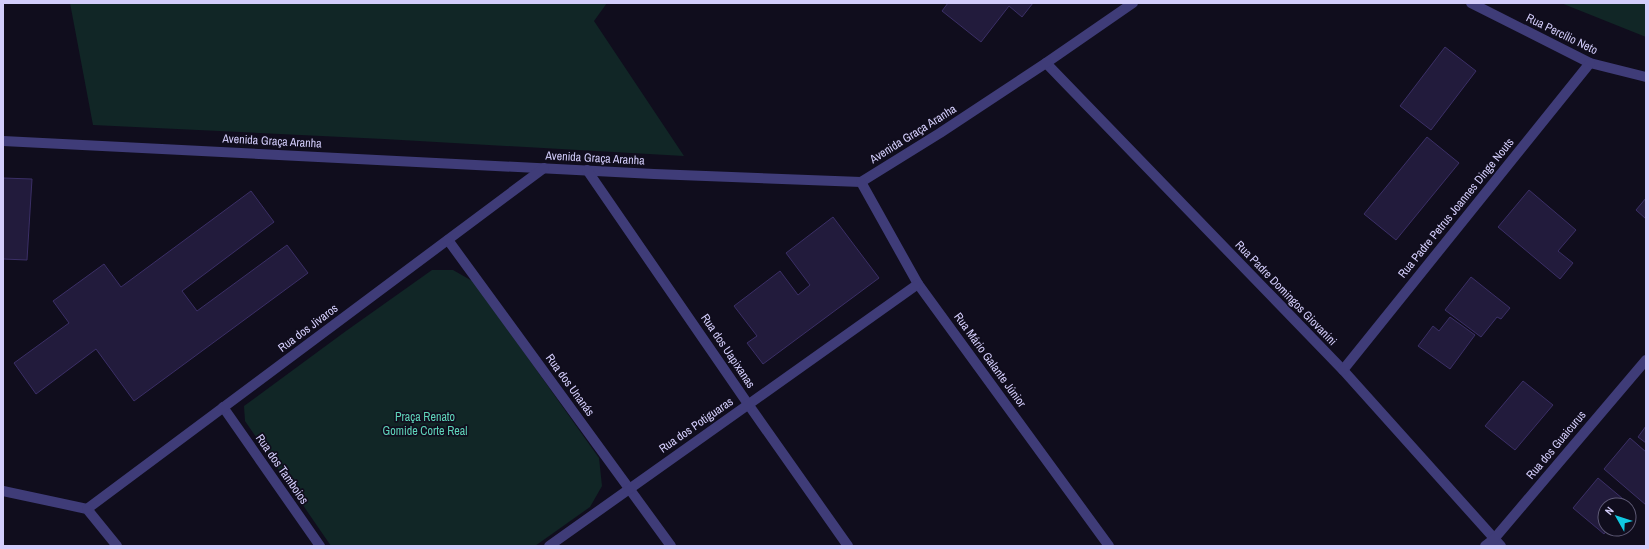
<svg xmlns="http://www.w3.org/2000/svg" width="1649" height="549" font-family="'Archivo Narrow',sans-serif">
<rect width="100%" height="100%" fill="#100d1d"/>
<g fill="#112626">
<polygon points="70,3 607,3 594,21 684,156 384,139 93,125"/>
<polygon points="1561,3 1646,3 1646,37"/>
<polygon points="432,270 453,270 474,282 599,458 602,486 590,507 535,546 331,546 245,421 244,406 346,331"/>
</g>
<g fill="#221b3c" stroke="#3b2f66">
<polygon points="948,3 1033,3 1022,17 1009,6 981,42 942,11"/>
<polygon points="1445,47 1476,71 1431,130 1400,106"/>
<polygon points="1427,137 1459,163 1396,240 1364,214"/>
<polygon points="3,178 32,179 27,260 3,259"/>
<polygon points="1529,190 1576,230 1558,251 1573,263 1560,279 1498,227"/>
<polygon points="251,191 274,222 182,291 197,311 287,245 308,273 134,401 96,349 36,394 14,363 69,323 53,301 104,264 121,287"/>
<polygon points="1646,198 1646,219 1636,210"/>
<polygon points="833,217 879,278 763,364 747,343 757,336 734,306 780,271 798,295 810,285 786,253"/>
<polygon points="1471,277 1510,308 1501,319 1497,317 1481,337 1445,310"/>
<polygon points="1450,317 1475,335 1450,369 1418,346 1433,326 1439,331"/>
<polygon points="1523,381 1553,405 1515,450 1485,426"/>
<polygon points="1646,426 1646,443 1638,437"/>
<polygon points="1630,438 1646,452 1646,505 1604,469"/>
<polygon points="1598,478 1629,504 1605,505 1605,529 1608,529 1604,534 1573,508"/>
</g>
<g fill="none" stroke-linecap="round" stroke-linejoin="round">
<g stroke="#3f3c78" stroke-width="10">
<polyline points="1471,3 1590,63 1646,77"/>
<polyline points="1046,63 1343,370 1501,546"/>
<polyline points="3,141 654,174 861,182 940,133 1046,63 1133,3"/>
<polyline points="587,170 748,404 848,546"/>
<polyline points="861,182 918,284 1109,546"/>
<polyline points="448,240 671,546"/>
<polyline points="1343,370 1590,63"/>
<polyline points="223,407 320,546"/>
<polyline points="3,491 87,509 117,546"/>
<polyline points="87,509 544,168"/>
<polyline points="549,546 918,284"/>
<polyline points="1485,546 1494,539 1646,360"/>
</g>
</g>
<g text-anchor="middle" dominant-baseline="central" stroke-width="3.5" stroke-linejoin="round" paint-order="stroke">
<g font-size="12" fill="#d3cdfb" stroke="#100d1d">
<text transform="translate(1562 34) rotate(26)">Rua Percílio Neto</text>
<text transform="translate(913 134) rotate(-32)">Avenida Graça Aranha</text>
<text transform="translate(272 141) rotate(3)">Avenida Graça Aranha</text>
<text transform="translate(595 158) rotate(3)">Avenida Graça Aranha</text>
<text transform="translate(1456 208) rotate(-51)">Rua Padre Petrus Joannes Dinge Nouts</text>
<text transform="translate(1286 293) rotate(46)">Rua Padre Domingos Giovanini</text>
<text transform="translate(308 328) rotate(-37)">Rua dos Jivaros</text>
<text transform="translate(728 351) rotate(56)">Rua dos Uapixanas</text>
<text transform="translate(990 360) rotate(54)">Rua Mário Galante Júnior</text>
<text transform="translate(570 385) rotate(54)">Rua dos Unanás</text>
<text transform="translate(696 425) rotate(-35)">Rua dos Potiguaras</text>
<text transform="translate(1556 445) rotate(-50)">Rua dos Guaicurus</text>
<text transform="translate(282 469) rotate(55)">Rua dos Tamboios</text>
</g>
<g font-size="12" fill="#5fd4ba" stroke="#100d1d">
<text x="425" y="417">Praça Renato<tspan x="425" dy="14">Gomide Corte Real</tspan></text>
</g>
</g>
<rect width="1649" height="549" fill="none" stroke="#d3cdfb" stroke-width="8"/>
<g transform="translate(1617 517) rotate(309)"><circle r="19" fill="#100d1d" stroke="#5e5a76"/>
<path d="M0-3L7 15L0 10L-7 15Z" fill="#11c9e2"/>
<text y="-6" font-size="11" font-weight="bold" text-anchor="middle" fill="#d3cdfb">N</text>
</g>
</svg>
